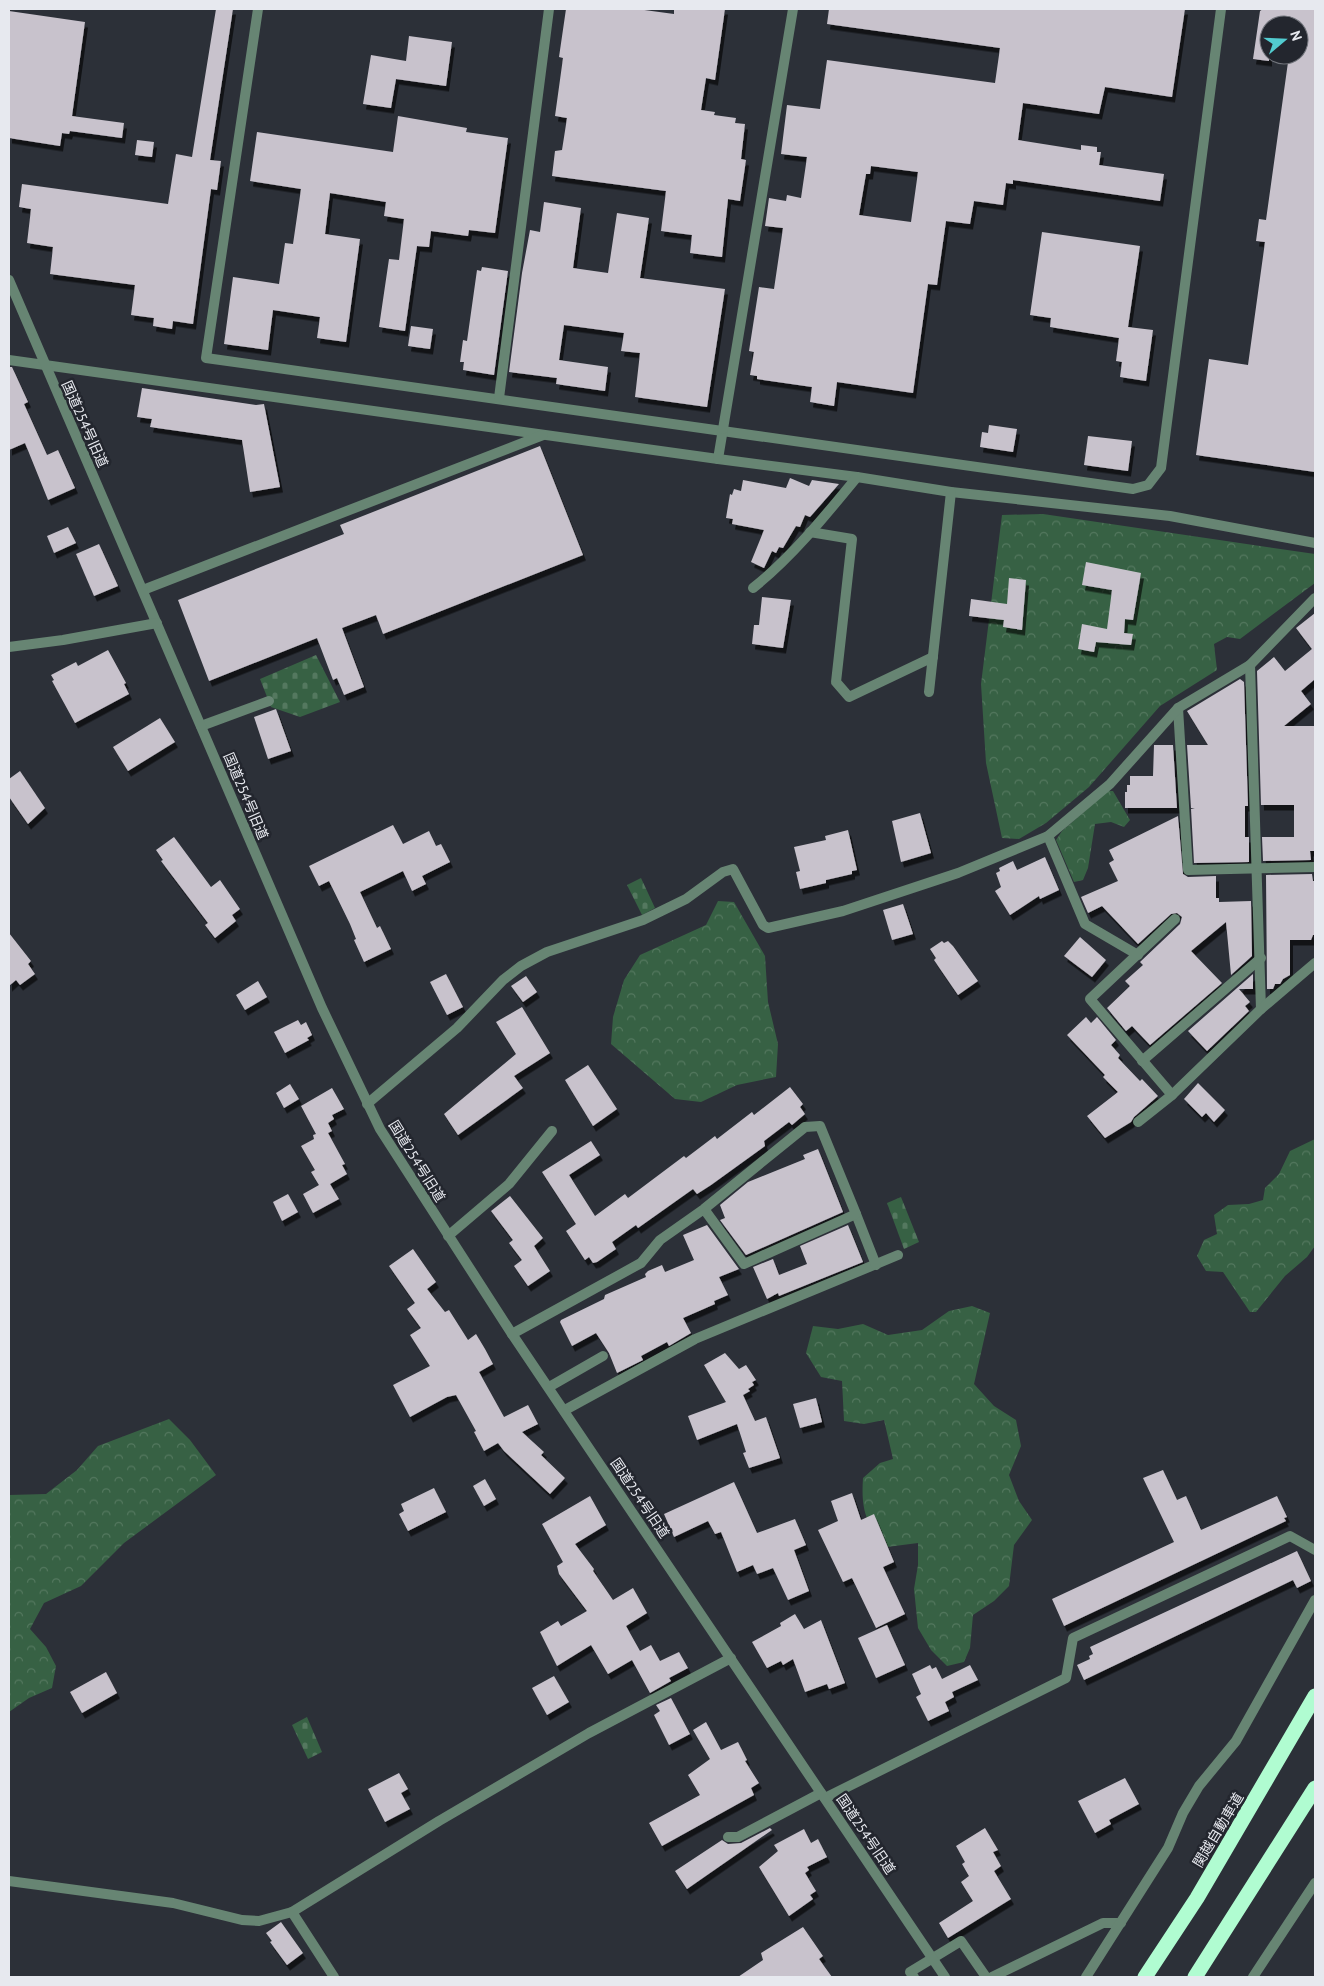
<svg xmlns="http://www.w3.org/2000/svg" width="1324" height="1986" font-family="'PT Sans','Noto Sans JP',sans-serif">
<defs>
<pattern id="forest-crowns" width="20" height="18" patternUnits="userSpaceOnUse" patternTransform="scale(1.25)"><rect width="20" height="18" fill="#376144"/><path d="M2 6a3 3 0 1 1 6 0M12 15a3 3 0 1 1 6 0" fill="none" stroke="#54785f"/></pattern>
<pattern id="cemetery-stones" width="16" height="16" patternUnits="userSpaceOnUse" patternTransform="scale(1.25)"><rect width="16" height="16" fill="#376144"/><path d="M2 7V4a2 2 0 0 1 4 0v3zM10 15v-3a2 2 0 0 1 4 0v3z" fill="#54785f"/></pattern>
<filter id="shadow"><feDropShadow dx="3" dy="5.5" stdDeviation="0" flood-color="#0009"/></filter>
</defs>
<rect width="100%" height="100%" fill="#2c3038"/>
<g fill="url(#forest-crowns)">
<polygon points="1043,514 1315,554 1315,583 1240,639 1227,637 1214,644 1217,670 1160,706 1089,787 1046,823 1019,839 1002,838 986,763 981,684 1002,515"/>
<polygon points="1108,791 1113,791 1130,820 1124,827 1111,822 1095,824 1088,868 1083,880 1074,882 1056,840 1062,831"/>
<polygon points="718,901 734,902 765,956 768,1002 778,1044 776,1077 737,1085 701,1102 675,1099 611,1044 613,1017 624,980 640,955 706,925"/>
<polygon points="1315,1139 1315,1246 1307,1257 1285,1276 1256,1312 1250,1312 1223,1272 1206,1271 1197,1256 1204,1240 1217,1234 1214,1215 1228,1205 1249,1204 1263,1200 1265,1188 1279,1174 1290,1151"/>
<path d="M972 1306 990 1313 974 1384 994 1406 1016 1420 1021 1446 1009 1475 1019 1501 1032 1520 1014 1545 1009 1586 994 1601 973 1615 970 1648 964 1662 947 1666 931 1650 918 1628 914 1589 918 1565V1543L887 1547C865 1524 861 1509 863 1478L880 1463 893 1459 884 1420 864 1424 844 1421 842 1381 821 1377 806 1353 813 1326 838 1329 863 1324 888 1335 922 1330 949 1311Z"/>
<polygon points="169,1419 190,1440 216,1475 124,1543 81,1586 44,1603 30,1629 46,1647 56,1666 52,1688 29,1698 9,1712 9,1495 46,1494 77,1470 98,1446"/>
</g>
<g fill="url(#cemetery-stones)">
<polygon points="316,655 340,702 300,717 271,707 260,679"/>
<polygon points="641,878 655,908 642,915 627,885"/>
<polygon points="901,1197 919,1242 904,1249 887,1203"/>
<polygon points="307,1717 322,1752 308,1759 292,1725"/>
</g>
<g fill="#c8c2cc" fill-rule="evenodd" filter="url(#shadow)">
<polygon points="216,9 233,9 210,160 221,161 217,190 211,189 193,324 173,321 172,329 153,326 154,318 131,315 135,285 50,274 53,247 27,243 31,209 19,207 22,184 168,204 176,154 192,157"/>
<polygon points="566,9 637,9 674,14 674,9 725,9 715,80 706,78 701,110 715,112 714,115 736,118 735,123 745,124 741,159 746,160 740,201 728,199 722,257 690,253 692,235 661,231 666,191 552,176 555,151 562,150 567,118 555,116 563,58 559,57"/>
<path d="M829 9H1185L1172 97 1105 87 1099 114 1023 103 1018 140 1081 150V145L1097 147V152H1101L1099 165 1164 174 1160 201 1013 180V184L1006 183 1003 205 974 201 970 224 946 221 937 285 928 284 913 393 837 382 834 406 810 402 812 387 757 379V376L750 375 754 352 749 351 759 287 774 289 783 228 765 226 769 198 786 201 787 195 801 198 807 157 781 154 787 105 820 109 827 60 995 83 1000 48 827 24ZM871 166 918 172 911 222 859 215 866 174H870Z"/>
<polygon points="1263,9 1315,9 1315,472 1196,455 1209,359 1248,365 1265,242 1256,241 1259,219 1266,220 1289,55 1299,55 1299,25 1269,25 1269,61 1253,59 1260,11"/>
<polygon points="9,11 85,22 72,116 124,123 122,138 70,131 69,134 62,133 60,146 9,138"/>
<polygon points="409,36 452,42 446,86 396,79 391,108 363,104 371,55 406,61"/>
<polygon points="398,116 467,128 466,132 508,138 495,233 469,230 468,236 431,231 429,247 417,246 405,331 379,327 389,259 399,260 404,219 384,216 386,202 330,193 325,234 360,239 346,342 317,338 320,317 273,310 268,350 224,344 233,277 279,284 285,243 293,244 301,189 250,181 257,132 393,152"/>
<polygon points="137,140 154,142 152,157 135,155"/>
<polygon points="544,202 581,208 573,268 608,273 617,213 649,218 640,278 725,289 707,407 635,397 640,353 621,351 624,333 564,325 559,360 608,367 605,391 556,384 557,378 509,372 522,273 530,230 540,232"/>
<polygon points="1042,232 1140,246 1128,327 1153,330 1146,381 1120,377 1122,362 1116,361 1119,338 1050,327 1051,318 1030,315"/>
<polygon points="482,267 508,271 494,375 463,370 464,362 460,362 463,340 467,341 477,270 481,271"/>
<polygon points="411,326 433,329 430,349 408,346"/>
<polygon points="9,367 12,367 28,402 24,404 47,455 58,450 75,488 48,500 25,443 9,450"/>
<polygon points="142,388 256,405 264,404 280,487 250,492 242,440 150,427 152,419 137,417"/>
<polygon points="989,425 1017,429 1013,452 980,447 982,432 988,433"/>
<polygon points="1088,436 1132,441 1128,471 1084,465"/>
<polygon points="540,446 583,555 383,634 376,615 342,628 364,687 344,695 337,678 333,680 317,638 209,681 178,600 344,534 340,525"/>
<polygon points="790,478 809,486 812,480 839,484 810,517 805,515 800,527 796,526 783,548 779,547 776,553 772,551 764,568 751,562 764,530 732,524 733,519 726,518 730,494 732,495 734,489 741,491 743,480 786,488"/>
<polygon points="68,527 76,543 54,553 47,536"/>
<polygon points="99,544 118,586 94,596 76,554"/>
<polygon points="1086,562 1141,573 1133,620 1125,619 1124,633 1133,634 1131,645 1096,642 1094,652 1078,649 1082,624 1107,629 1112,590 1082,585"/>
<polygon points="1009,578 1026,580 1022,630 1003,627 1004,620 969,616 971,599 1007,604"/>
<polygon points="762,597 791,600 783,648 752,644 754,625 759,625"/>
<polygon points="1315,613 1315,679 1301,691 1311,704 1284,726 1315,726 1315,851 1310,851 1311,860 1263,861 1262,837 1294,837 1294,805 1261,805 1257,671 1274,657 1285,671 1312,649 1296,628"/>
<polygon points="108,650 126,683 124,684 129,694 75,723 52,681 54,680 51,675 76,662 78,666"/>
<polygon points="1240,679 1244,682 1248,806 1245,806 1245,837 1249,837 1249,862 1194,863 1191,809 1195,808 1191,808 1187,745 1208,745 1187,711"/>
<polygon points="276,709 291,751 268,759 254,717"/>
<polygon points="160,718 175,742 128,771 113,747"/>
<polygon points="1154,745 1173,745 1177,808 1125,808 1125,792 1127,792 1127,785 1130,785 1130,776 1153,776"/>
<polygon points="20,771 45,808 28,824 9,797 9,779"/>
<polygon points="920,813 931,853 901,862 892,821"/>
<polygon points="1178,816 1183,874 1188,877 1216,876 1216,898 1219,898 1219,902 1251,901 1252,956 1231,975 1226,922 1191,951 1222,983 1150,1045 1132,1026 1126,1031 1107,1008 1130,986 1125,981 1143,965 1140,962 1180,924 1182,917 1177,913 1171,914 1138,944 1102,906 1088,913 1081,897 1118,881 1109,863 1114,860 1109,850"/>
<polygon points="393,825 403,844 429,831 436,846 441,844 450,862 422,876 426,884 412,891 403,871 360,892 377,928 380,926 391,949 364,962 354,940 356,939 350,924 329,881 319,886 309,866"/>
<polygon points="848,830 857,870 852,871 852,874 826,880 826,883 800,889 796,872 800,871 794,847 826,840 825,836"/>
<polygon points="174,837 211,887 220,880 240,909 232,915 236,921 215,938 205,925 208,923 161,861 163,860 156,850"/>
<polygon points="1045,857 1059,890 1040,899 1039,896 1010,915 995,891 1001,887 996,873 1000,871 999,868 1013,861 1017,870"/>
<polygon points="1312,874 1313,881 1315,881 1315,935 1313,935 1311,940 1290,940 1290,975 1283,979 1280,984 1275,984 1273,989 1267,989 1266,875"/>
<polygon points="903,904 913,934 892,940 883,910"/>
<polygon points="9,933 31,961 28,964 35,974 20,985 16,980 9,986"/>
<polygon points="1080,937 1106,960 1092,977 1064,956"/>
<polygon points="942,941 944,943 948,941 953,946 978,981 958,995 934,960 936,958 930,949"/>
<polygon points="446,974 463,1007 447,1015 430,982"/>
<polygon points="1253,974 1253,989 1239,989 1250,1002 1245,1006 1249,1011 1207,1051 1188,1031"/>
<polygon points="526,976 537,992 523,1002 511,986"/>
<polygon points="258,981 267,997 245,1010 236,995"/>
<polygon points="522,1007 550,1053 514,1076 523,1088 458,1135 444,1114 516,1054 496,1022"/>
<polygon points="1086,1017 1091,1023 1097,1017 1116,1040 1111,1045 1120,1055 1118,1058 1140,1081 1142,1079 1158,1096 1134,1117 1131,1122 1105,1138 1087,1116 1118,1092 1103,1077 1105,1075 1067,1035"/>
<polygon points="298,1020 301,1025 306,1022 312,1035 307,1038 309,1040 285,1053 274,1032"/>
<polygon points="588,1065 617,1109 593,1126 565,1080"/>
<polygon points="1198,1083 1225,1110 1214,1122 1206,1113 1202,1117 1184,1099"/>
<polygon points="290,1084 299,1099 284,1108 276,1093"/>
<polygon points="790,1087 803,1104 800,1107 805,1114 792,1125 789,1122 764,1141 765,1146 711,1185 697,1194 693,1189 638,1228 636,1225 612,1242 616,1249 597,1262 593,1263 589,1257 585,1260 566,1231 576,1224 542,1172 591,1141 600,1155 569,1175 595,1216 625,1194 628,1198 684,1156 686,1158 715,1136 717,1139 752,1112 754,1115"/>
<polygon points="332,1088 344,1109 332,1115 334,1119 328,1123 332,1131 328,1133 345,1164 342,1165 347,1174 330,1184 339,1199 313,1213 303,1194 319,1185 311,1172 315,1170 301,1146 314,1139 313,1135 316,1134 301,1106"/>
<polygon points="818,1149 843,1212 746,1255 720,1220 725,1218 720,1205 748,1182 805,1159 803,1155"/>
<polygon points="288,1194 298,1212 282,1221 273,1202"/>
<polygon points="510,1196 543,1238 534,1246 550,1271 528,1286 514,1266 522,1260 509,1243 513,1240 491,1211"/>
<polygon points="707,1225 739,1269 719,1277 728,1295 714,1301 715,1304 683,1318 691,1333 669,1346 667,1342 641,1356 643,1360 617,1373 609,1353 596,1333 572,1346 560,1322 561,1320 604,1299 605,1295 646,1277 645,1274 648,1271 662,1265 665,1272 694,1260 683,1235"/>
<polygon points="848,1225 863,1262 779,1296 778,1293 767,1299 753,1267 773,1259 779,1275 807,1264 800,1246"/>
<polygon points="413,1249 436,1282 427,1289 445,1312 449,1310 468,1340 476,1334 485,1349 493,1364 479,1372 504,1417 528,1405 538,1424 522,1432 544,1452 541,1455 565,1478 550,1494 504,1451 498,1443 484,1451 474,1432 476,1431 456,1395 447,1397 410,1417 393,1385 430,1366 410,1335 421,1328 407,1309 415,1303 389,1266"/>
<polygon points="725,1353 739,1369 746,1365 756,1380 752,1382 754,1385 748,1389 750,1391 743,1395 755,1421 766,1417 780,1458 749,1468 743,1453 746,1452 737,1424 697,1440 688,1416 726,1402 704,1365"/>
<polygon points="816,1398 822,1422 800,1428 793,1404"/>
<polygon points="1163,1470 1177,1500 1186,1496 1201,1530 1277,1496 1287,1517 1284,1518 1286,1521 1064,1626 1052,1599 1174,1542 1143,1478"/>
<polygon points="485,1479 496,1499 484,1506 473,1486"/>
<polygon points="734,1482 757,1533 795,1519 806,1545 794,1550 809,1591 788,1600 773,1568 757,1574 753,1565 737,1572 721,1532 715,1534 708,1521 674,1537 664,1514"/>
<polygon points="434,1488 446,1512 408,1531 399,1514 404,1511 401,1504"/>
<polygon points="852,1493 861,1520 874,1514 894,1562 883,1567 905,1614 876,1628 852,1578 843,1582 818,1530 838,1521 831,1501"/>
<polygon points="590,1496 606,1525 575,1544 594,1569 593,1571 613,1600 633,1588 647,1613 626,1626 640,1651 651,1645 660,1661 679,1652 688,1668 669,1678 671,1681 650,1693 632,1660 608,1674 591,1645 557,1666 540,1632 558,1621 561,1626 587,1611 559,1574 557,1566 563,1562 542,1524"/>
<polygon points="1297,1551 1311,1581 1297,1588 1293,1580 1084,1680 1077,1665 1090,1659 1089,1656 1093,1654 1090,1647"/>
<polygon points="795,1614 804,1629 821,1620 845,1683 829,1689 827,1684 805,1692 793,1659 783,1665 781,1661 767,1668 752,1642 781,1626 780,1623"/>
<polygon points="887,1625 905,1665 876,1678 858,1638"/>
<polygon points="930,1665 932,1669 936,1667 942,1679 970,1665 978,1680 952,1692 954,1697 945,1702 949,1711 928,1721 916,1697 921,1694 912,1674"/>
<polygon points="106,1672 117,1693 82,1713 70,1692"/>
<polygon points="554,1676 569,1702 547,1715 532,1688"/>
<polygon points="671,1698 690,1734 669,1745 654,1715 660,1711 656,1705"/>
<polygon points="706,1722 721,1750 738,1742 747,1760 745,1761 759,1783 751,1788 754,1795 662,1846 649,1823 700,1795 688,1775 710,1759 693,1730"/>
<polygon points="399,1773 408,1789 401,1793 410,1809 385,1822 368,1789"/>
<polygon points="1125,1778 1139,1804 1109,1820 1111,1824 1095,1833 1078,1801"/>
<polygon points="770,1828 772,1830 687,1889 675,1871 722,1840 728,1844 741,1843"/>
<polygon points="985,1828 998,1850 993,1852 1001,1866 994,1871 1011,1899 948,1938 939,1923 973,1901 961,1882 969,1876 962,1864 965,1862 956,1846"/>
<polygon points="804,1829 811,1843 818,1839 827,1857 807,1867 809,1870 805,1873 816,1891 810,1895 813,1899 789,1916 759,1867 778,1851 774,1845"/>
<polygon points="281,1922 303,1953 287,1965 270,1942 272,1941 266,1933"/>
<polygon points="803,1927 823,1956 819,1959 832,1977 738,1977 763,1960 761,1953"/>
</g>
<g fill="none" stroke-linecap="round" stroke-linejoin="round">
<g stroke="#678573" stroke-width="10">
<polyline points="201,726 269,701"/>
<polyline points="448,1236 509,1184 552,1131"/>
<polyline points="549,1387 603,1356"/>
<polyline points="565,1410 695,1339 898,1255"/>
<polyline points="728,1837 738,1837 821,1793"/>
</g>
<g stroke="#678573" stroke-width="10">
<polyline points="258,9 206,358 1133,489 1148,485 1161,468 1221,9"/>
<polyline points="9,360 718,459 857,477 951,492 1170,516 1315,543"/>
<polyline points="499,398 549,9"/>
<polyline points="718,459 723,429"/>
<polyline points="810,532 852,539 836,682 849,697 933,657"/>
<path d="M753 588C792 557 825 516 857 477"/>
<polyline points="143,590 543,435"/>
<polyline points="1250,665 1261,1009"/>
<polyline points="929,692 951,492"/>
<polyline points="1178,708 1188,870 1315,867"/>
<polyline points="1048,836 1085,924 1138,955"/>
<polyline points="1142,1061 1261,958"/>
<polyline points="1172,1095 1090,999 1175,919"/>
<polyline points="367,1104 457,1028 503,980 521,966 547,952 643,920 686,899 723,872 733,869 763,925 768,928 843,911 958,873 1048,836 1110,784 1178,708 1250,665 1315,598"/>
<polyline points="1138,1122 1172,1095 1261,1009 1315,963"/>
<polyline points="856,1214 876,1265"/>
<polyline points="512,1334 641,1263 660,1240 704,1209 805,1127 820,1126 856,1214 744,1264 704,1209"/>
<polyline points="825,1798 1066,1678 1073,1638 1290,1536 1315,1550"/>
<polyline points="9,1881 173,1903 242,1920 259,1921 292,1912"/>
<polyline points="334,1977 292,1912 439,1821 589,1733 731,1658"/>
<polyline points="914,1977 910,1972 961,1941 986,1977"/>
<polyline points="992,1977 1103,1923 1121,1923"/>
<polyline points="1086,1977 1168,1848 1183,1813 1199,1786 1236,1741 1315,1600"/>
<polyline points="1253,1977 1315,1883"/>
</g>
<g stroke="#678573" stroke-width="10">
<polyline points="9,280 322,1008 380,1129 512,1334 945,1977"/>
<polyline points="723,429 793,9"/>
<polyline points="9,647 63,640 157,623"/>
</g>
<g stroke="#b0fcd1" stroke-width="15">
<polyline points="1145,1977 1197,1898 1315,1696"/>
<polyline points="1195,1977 1315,1788"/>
</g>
</g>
<g text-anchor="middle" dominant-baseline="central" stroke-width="5" stroke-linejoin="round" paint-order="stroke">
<g font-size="14" fill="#e7e9ef" stroke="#23262e">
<text transform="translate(85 424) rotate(66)">国道254号旧道</text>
<text transform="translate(246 796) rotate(67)">国道254号旧道</text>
<text transform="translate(417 1161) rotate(58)">国道254号旧道</text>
<text transform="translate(640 1498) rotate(56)">国道254号旧道</text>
<text transform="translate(1218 1830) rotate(-59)">関越自動車道</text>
<text transform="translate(866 1834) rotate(56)">国道254号旧道</text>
</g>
</g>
<rect width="1324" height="1986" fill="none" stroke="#e7e9ef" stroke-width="20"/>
<g transform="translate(1284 40) rotate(71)"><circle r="24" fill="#23262e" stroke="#71747b"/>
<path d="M0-4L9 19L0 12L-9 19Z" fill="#52ccd0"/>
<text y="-8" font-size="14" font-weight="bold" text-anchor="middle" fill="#e7e9ef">N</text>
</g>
</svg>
